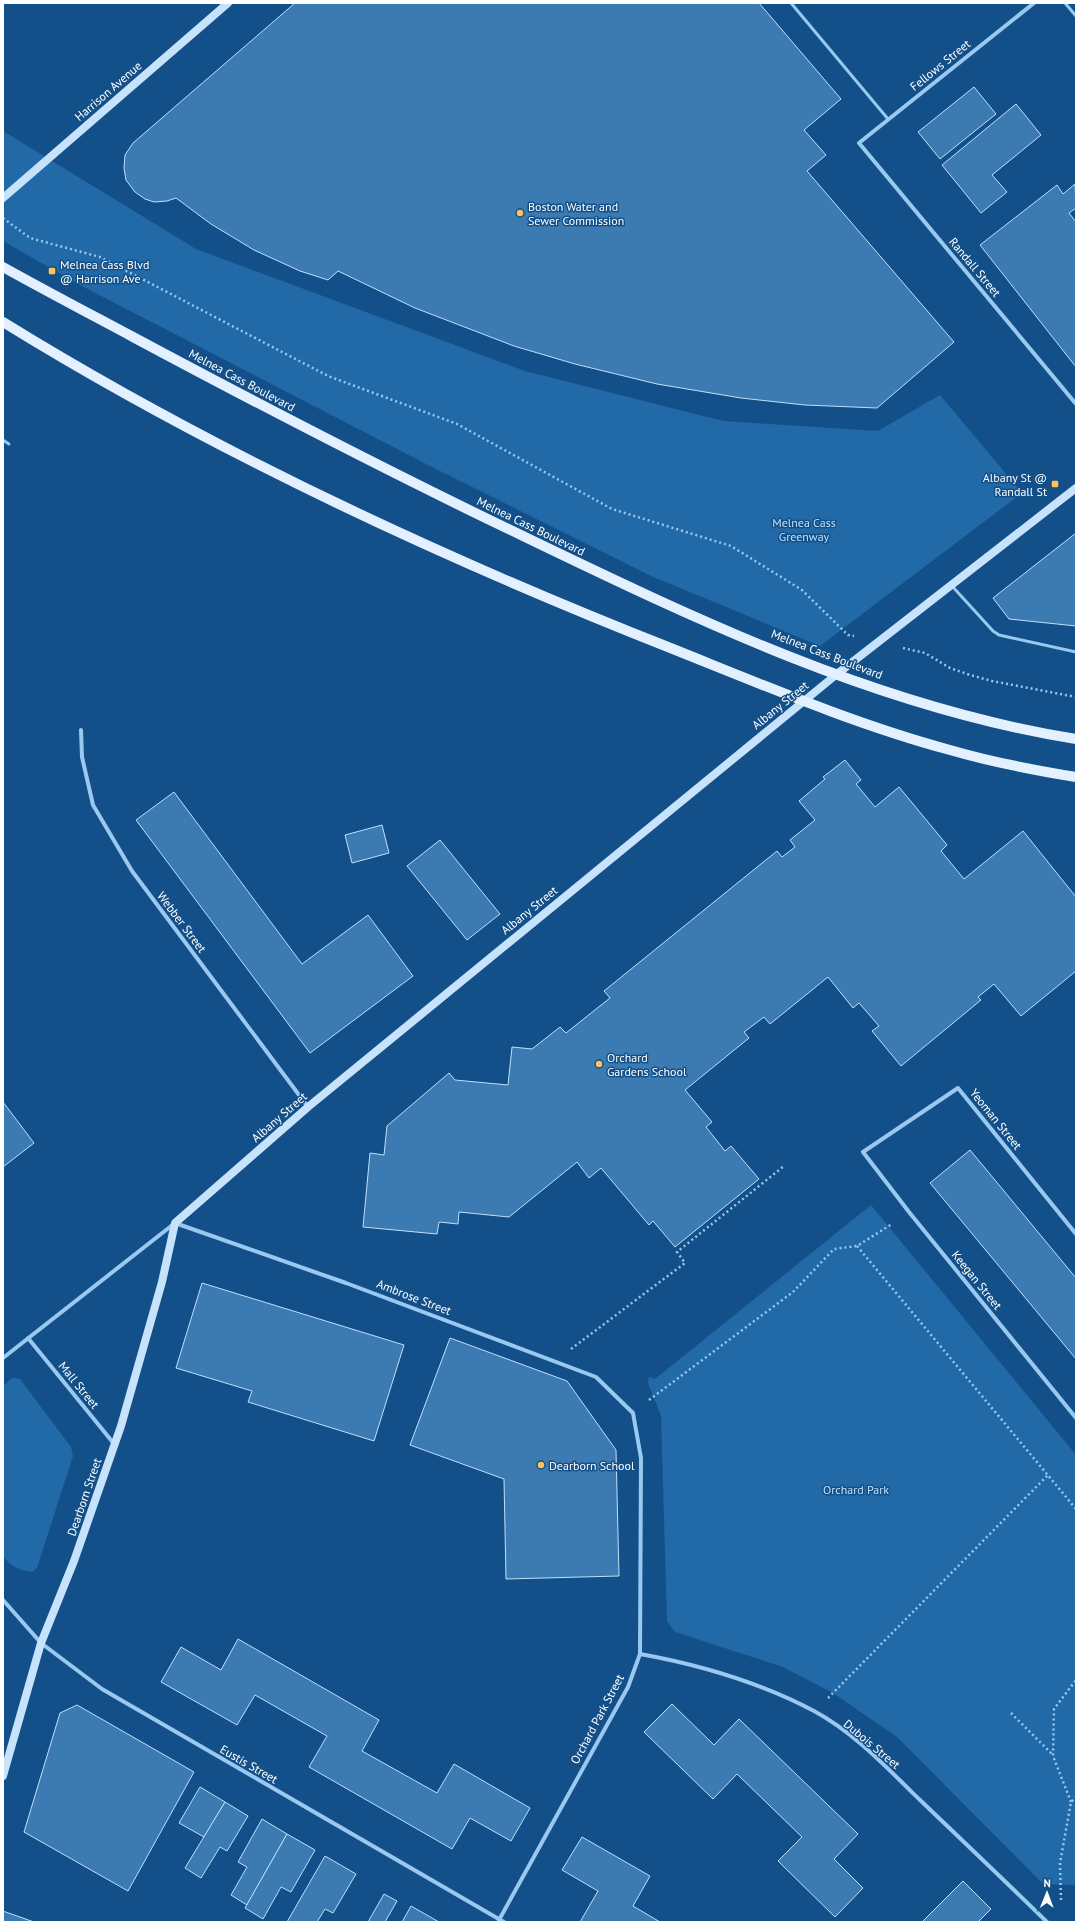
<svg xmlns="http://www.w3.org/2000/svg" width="1079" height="1925" font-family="'PT Sans',sans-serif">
<rect width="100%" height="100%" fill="#135089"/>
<g fill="#2269a7">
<polygon points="3,131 196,249 525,371 723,421 878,431 940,395 1022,493 820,646 651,576 428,465 78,284 3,241"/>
<polygon points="871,1205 1076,1455 1076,1882 1074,1885 1043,1884 897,1737 833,1693 783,1667 675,1632 667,1621 661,1416 648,1383 649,1377 655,1379"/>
<path d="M12 1378 20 1379 71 1447 73 1456 37 1568 32 1572C19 1570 11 1567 3 1556V1386Z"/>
</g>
<g fill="#3c7bb2" stroke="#bfe0fc">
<polygon points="295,3 759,3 841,99 804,130 826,155 807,171 954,342 877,408 805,405 741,398 657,384 575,364 514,346 415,308 338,271 328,280 300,271 254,250 211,224 176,198 167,201 154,202 145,199 135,192 126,180 124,168 125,155 133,143"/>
<polygon points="974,87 996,114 940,159 918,132"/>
<polygon points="1016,104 1041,135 992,175 1007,192 981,213 942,165"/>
<polygon points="1075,184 1076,208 1069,213 1076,222 1076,367 980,245 1057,185 1063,194"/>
<polygon points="1076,533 1076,626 1009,619 993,598"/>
<polygon points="845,760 861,780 856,784 875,807 899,787 947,845 941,851 964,879 1023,831 1076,897 1076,971 1021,1016 994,984 978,997 981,1000 901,1066 872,1031 879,1026 859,1003 853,1008 828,977 770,1024 764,1017 744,1032 749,1038 685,1090 712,1122 706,1127 725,1151 731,1146 759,1179 675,1247 653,1221 649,1225 601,1168 589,1178 577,1162 509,1217 459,1212 458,1224 439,1222 437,1234 363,1227 370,1153 384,1155 387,1126 449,1073 455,1080 508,1085 512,1047 532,1049 560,1027 566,1033 610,998 604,991 777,851 782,857 795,847 790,840 815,820 799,801 825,779 823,777"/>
<polygon points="174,792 302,964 368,915 413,976 310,1053 136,820"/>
<polygon points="382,825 389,853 352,863 345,835"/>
<polygon points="440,840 500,914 467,940 407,866"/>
<polygon points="3,1102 34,1143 3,1167"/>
<polygon points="970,1150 1076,1278 1076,1359 930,1183"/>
<polygon points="202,1283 404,1345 374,1441 248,1402 252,1391 176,1368"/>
<polygon points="450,1338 567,1381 616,1450 619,1576 506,1579 504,1479 410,1445"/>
<polygon points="238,1639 379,1720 362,1751 437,1793 454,1764 530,1808 511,1841 470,1818 452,1849 309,1767 327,1736 255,1695 237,1725 161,1682 181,1647 221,1670"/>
<polygon points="672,1704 714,1745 739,1719 858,1834 834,1859 863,1888 835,1917 778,1861 802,1837 737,1774 713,1799 644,1732"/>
<polygon points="77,1705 194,1772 128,1891 24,1832 60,1713"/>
<polygon points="200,1787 225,1802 204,1837 179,1823"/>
<polygon points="225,1802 248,1816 227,1851 220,1847 201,1878 185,1868"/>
<polygon points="262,1819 287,1834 247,1905 231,1895 247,1867 238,1862"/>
<polygon points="287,1834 315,1850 291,1892 281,1887 263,1919 245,1908"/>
<polygon points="582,1837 650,1876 633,1906 660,1922 580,1922 598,1891 562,1870"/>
<polygon points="325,1856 356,1874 333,1913 325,1909 317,1922 287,1922"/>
<polygon points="963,1881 991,1909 978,1922 922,1922"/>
<polygon points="384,1894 397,1901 385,1922 368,1922"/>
<polygon points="411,1906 439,1922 402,1922"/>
<polygon points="3,1911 34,1922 3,1922"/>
</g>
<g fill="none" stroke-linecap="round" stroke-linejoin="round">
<g stroke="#99c8f0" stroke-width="2.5" stroke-dasharray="2 3" stroke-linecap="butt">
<polyline points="3,218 30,238 100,257 328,376 457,424 612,509 731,546 802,590 848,635 854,636"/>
<polyline points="903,648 925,653 950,668 970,675 992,681 1076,697"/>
<polyline points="857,1246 1076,1509"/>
<polyline points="571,1349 685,1263 677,1252 784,1166"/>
<polyline points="649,1400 793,1292 834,1249 857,1246 892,1224"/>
<polyline points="828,1698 1048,1475"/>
<polyline points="1011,1713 1053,1755"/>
<polyline points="1071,1802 1053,1756 1054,1709 1076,1680"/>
<polyline points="1061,1900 1060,1863 1071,1802 1076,1797"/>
</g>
<g stroke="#99c8f0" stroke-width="3">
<polyline points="791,3 888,119"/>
<polyline points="1065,3 1076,16"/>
<polyline points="3,440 9,444"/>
<polyline points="952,586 993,631 999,635 1076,652"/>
</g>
<g stroke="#99c8f0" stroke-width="4">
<polyline points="1034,3 859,143 1076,404"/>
<polyline points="81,730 82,757 93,805 132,871 308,1107"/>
<polyline points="1076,1234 958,1088 863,1152 909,1212 1076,1418"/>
<polyline points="28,1338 115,1445"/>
<polyline points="3,1358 175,1223 346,1283 596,1377 633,1413 641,1458 640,1654 628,1687 499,1920"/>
<polyline points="3,1600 41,1643 102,1689 504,1922"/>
<path d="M640 1654C701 1665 759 1682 814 1711 855 1733 888 1769 920 1800 963 1841 1005 1881 1047 1922"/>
</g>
<g stroke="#c7e2fb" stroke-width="8">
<polyline points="3,198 228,3"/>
<polyline points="3,1776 41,1643 74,1561 121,1426 162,1282 175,1223 308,1107 837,674 1076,488"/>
</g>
<g stroke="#e2f0ff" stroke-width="10">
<path d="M3 267C46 291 90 314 133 337 262 406 391 473 523 536 699 621 881 708 1076 739"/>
<path d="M3 322C215 453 442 558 673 649 763 685 857 725 950 750 991 762 1033 770 1076 777"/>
</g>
</g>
<g fill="#ffc158" stroke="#135089" stroke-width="1.5">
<circle cx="520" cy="213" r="4"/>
<rect x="48" y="267" width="8" height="8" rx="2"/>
<rect x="1051" y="480" width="8" height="8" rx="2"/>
<circle cx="599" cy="1064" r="4"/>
<circle cx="541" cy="1465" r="4"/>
</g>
<g text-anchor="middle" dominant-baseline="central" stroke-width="3" stroke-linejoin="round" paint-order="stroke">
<g font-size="12" fill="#fff" stroke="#135089">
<text transform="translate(940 65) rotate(-39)">Fellows Street</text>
<text transform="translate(108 91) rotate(-41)">Harrison Avenue</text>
<text transform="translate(975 267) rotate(50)">Randall Street</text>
<text transform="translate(242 380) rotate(28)">Melnea Cass Boulevard</text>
<text transform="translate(531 526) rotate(26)">Melnea Cass Boulevard</text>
<text transform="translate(827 654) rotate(21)">Melnea Cass Boulevard</text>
<text transform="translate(780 705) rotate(-39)">Albany Street</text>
<text transform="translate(529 910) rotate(-39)">Albany Street</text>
<text transform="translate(182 922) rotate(53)">Webber Street</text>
<text transform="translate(279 1117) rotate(-41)">Albany Street</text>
<text transform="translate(996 1119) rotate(51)">Yeoman Street</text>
<text transform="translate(977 1280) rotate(51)">Keegan Street</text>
<text transform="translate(414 1297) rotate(21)">Ambrose Street</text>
<text transform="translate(79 1385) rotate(51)">Mall Street</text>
<text transform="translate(84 1497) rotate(-71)">Dearborn Street</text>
<text transform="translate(597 1719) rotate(-62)">Orchard Park Street</text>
<text transform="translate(872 1744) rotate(40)">Dubois Street</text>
<text transform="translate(249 1764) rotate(30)">Eustis Street</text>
</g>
<g font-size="12" fill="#fff" stroke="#135089" text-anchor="start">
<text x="528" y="206">Boston Water and<tspan x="528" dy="14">Sewer Commission</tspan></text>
<text x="60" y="264">Melnea Cass Blvd<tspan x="60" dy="14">@ Harrison Ave</tspan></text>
<text x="1047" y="477" text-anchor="end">Albany St @<tspan x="1047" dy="14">Randall St</tspan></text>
<text x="607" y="1057">Orchard<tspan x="607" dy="14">Gardens School</tspan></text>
<text x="549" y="1465">Dearborn School</text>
</g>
<g font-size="12" fill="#bfe0fc" stroke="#135089">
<text x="804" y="522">Melnea Cass<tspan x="804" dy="14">Greenway</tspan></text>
<text x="856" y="1489">Orchard Park</text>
</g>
</g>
<rect width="1079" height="1925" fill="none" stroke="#ffffff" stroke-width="8"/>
<g transform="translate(1047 1893) rotate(1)" stroke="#135089" stroke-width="3" paint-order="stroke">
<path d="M0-3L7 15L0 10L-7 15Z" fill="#ffffff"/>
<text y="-6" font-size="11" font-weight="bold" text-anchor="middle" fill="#ffffff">N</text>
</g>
</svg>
